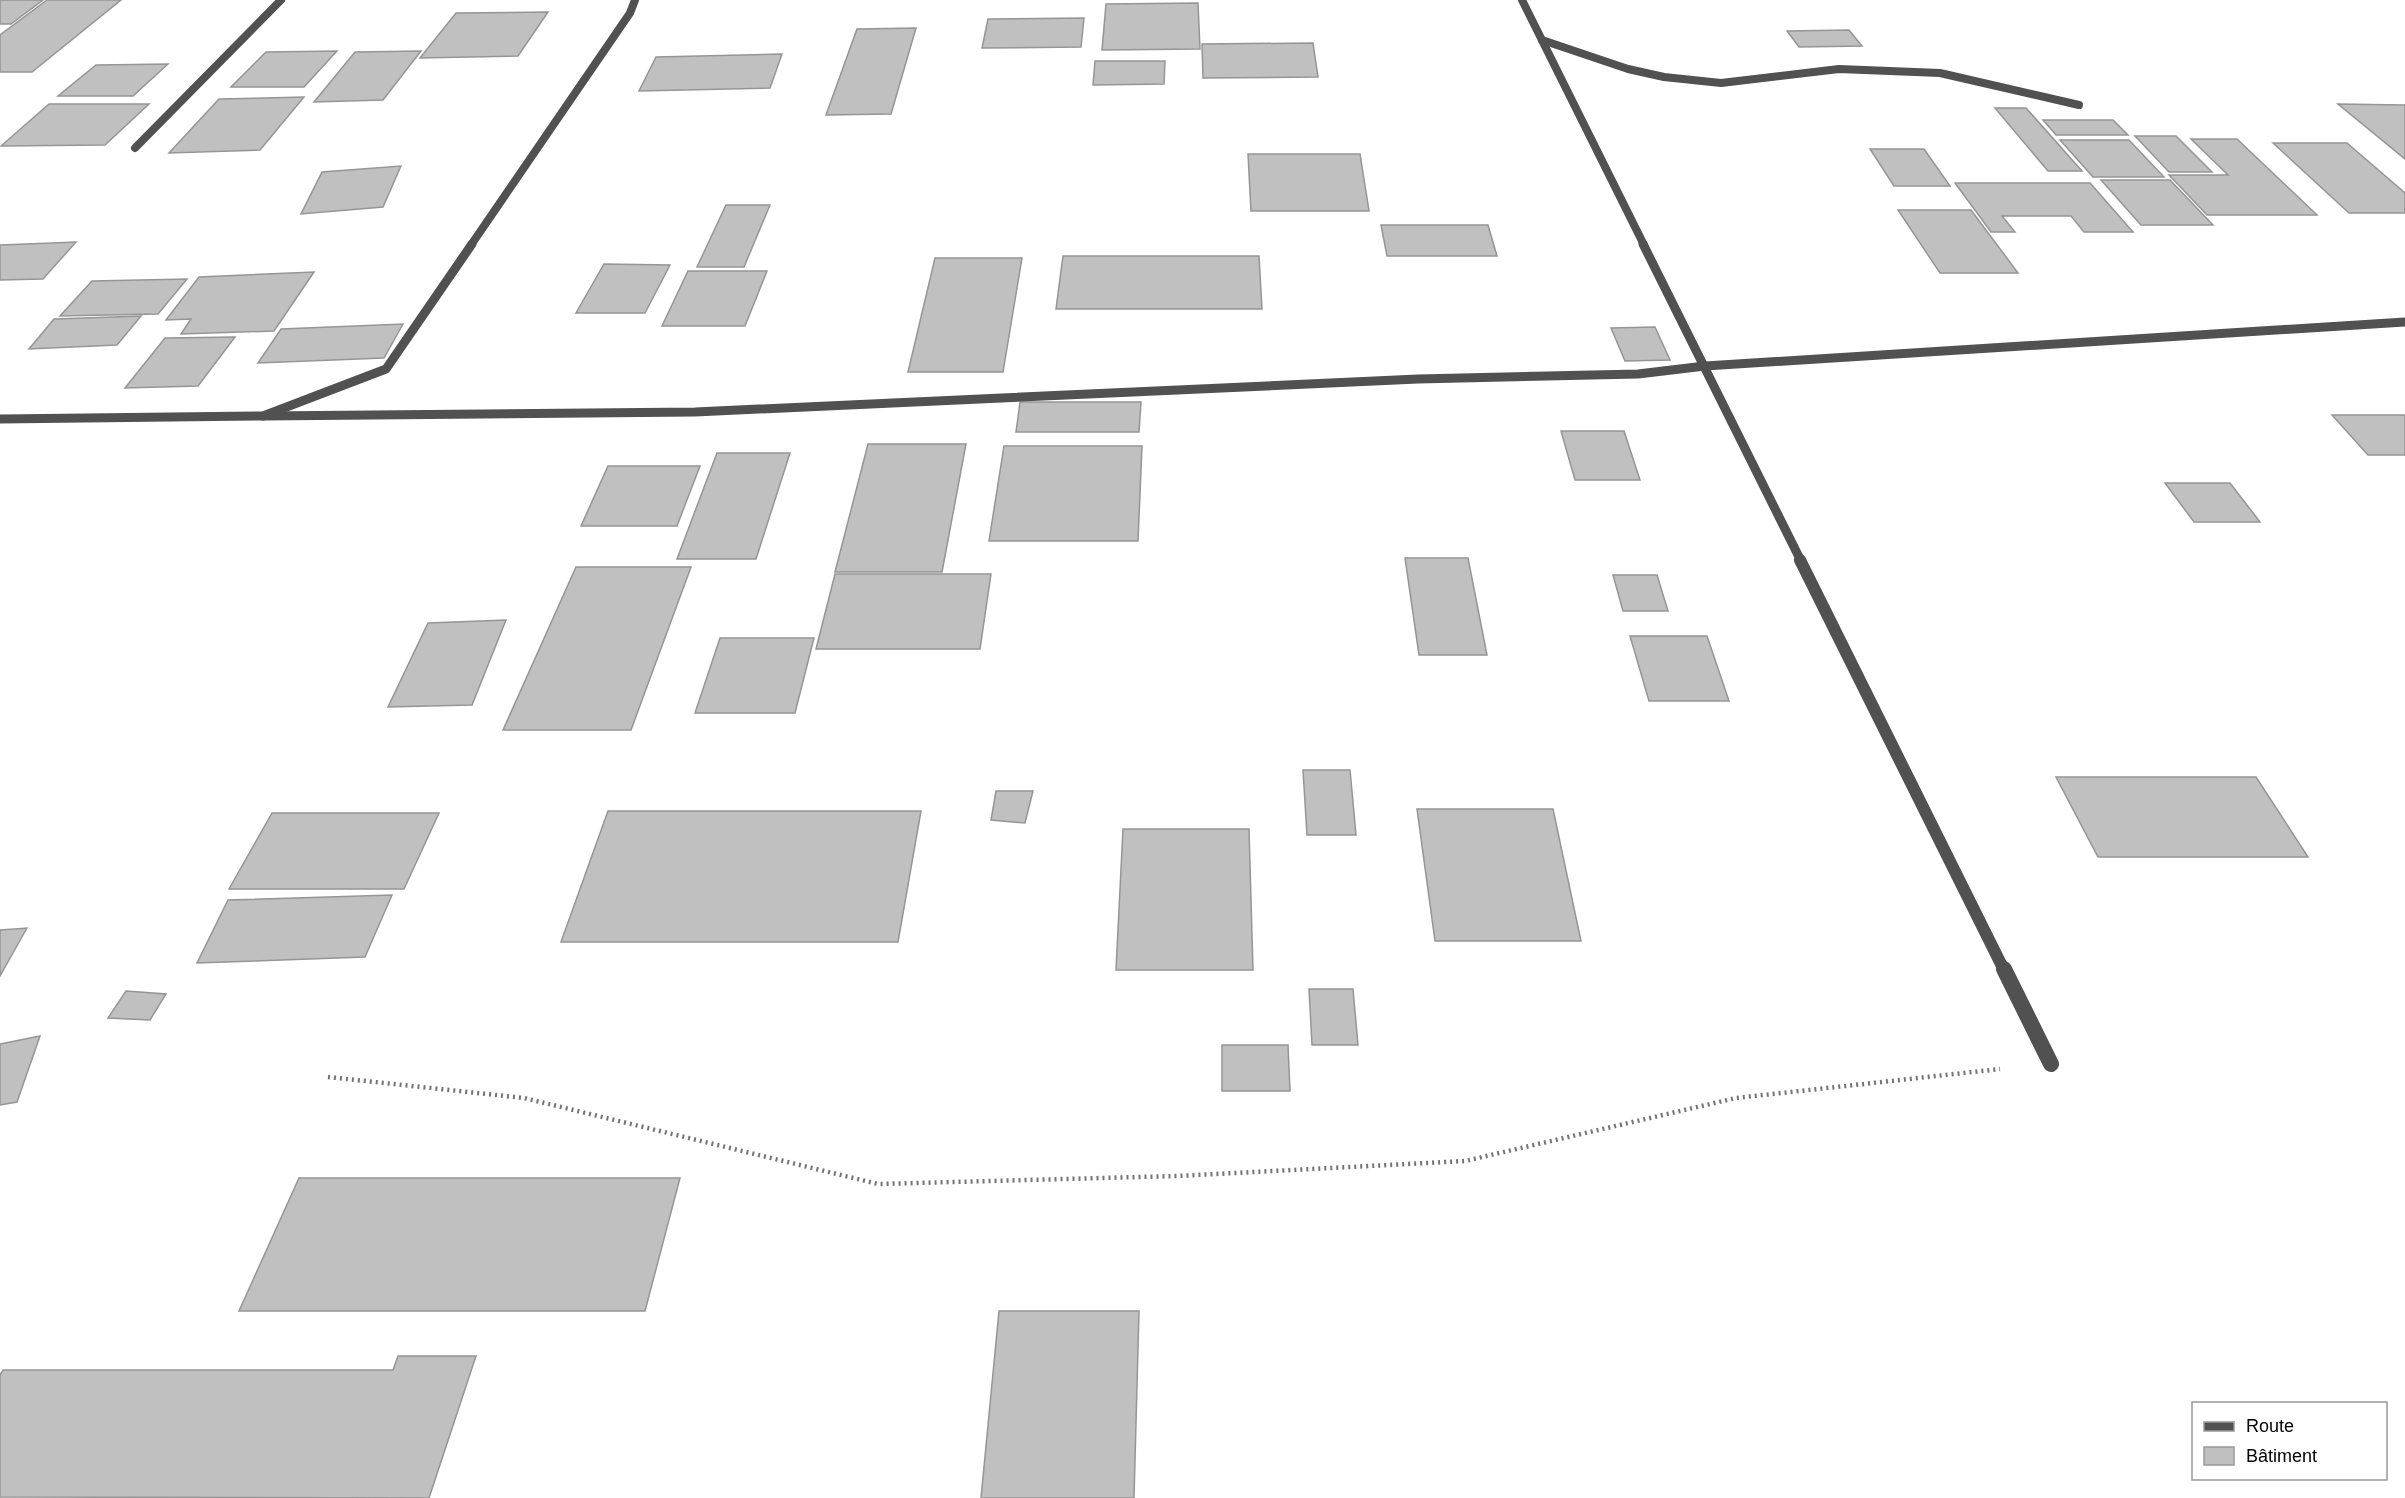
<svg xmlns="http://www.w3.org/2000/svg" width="2405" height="1498" font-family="Arial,sans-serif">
<rect width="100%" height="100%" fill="#fff"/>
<g fill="#c0c0c0" stroke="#959595" stroke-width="1.5">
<polygon points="0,0 43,0 11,24 0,24"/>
<polygon points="47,0 121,0 32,72 0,72 0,35"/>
<polygon points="1198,3 1200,49 1102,50 1106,4"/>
<polygon points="548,12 518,56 420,58 456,13"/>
<polygon points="1084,18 1081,47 982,48 988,19"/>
<polygon points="916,28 891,114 826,115 857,29"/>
<polygon points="1849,30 1862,46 1799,47 1787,31"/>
<polygon points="1313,43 1318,77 1203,78 1202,44"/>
<polygon points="337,51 304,87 231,87 266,52"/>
<polygon points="421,51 383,100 314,102 355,52"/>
<polygon points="782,54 770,88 639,91 656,57"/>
<polygon points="1095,61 1165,61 1164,84 1093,85"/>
<polygon points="168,64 133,96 58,96 96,65"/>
<polygon points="304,97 260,150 169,153 219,99"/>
<polygon points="49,104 149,104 105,145 1,146"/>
<polygon points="2338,104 2405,105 2405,159"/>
<polygon points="1995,108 2026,108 2082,171 2048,171"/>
<polygon points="2043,120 2113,120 2128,135 2056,135"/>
<polygon points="2135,136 2176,136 2212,172 2169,172"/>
<polygon points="2191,139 2237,139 2317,215 2207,215 2169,175 2228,175"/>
<polygon points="2060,140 2129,140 2164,177 2093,177"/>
<polygon points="2273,143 2347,143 2405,193 2405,213 2349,213"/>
<polygon points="1870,149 1924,149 1950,186 1894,186"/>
<polygon points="1248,154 1360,154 1369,211 1251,211"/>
<polygon points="401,166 383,207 301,214 322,172"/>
<polygon points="2101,180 2170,180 2213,225 2141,225"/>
<polygon points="1955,183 2090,183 2133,232 2084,232 2071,216 2002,216 2015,232 1991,232"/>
<polygon points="726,205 770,205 744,267 697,267"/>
<polygon points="1898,210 1971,210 2018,273 1940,273"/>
<polygon points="1381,225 1488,225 1497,256 1387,256"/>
<polygon points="76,242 43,279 0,280 0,245"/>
<polygon points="1063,256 1259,256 1262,309 1056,309"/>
<polygon points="935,258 1022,258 1003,372 908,372"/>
<polygon points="604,264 670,265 645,313 576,313"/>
<polygon points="688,271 767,271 745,326 662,326"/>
<polygon points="314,272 274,331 181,334 191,319 166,320 199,277"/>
<polygon points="187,279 158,314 60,316 92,281"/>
<polygon points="141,316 117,345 29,349 54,319"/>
<polygon points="403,324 384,358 258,363 281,329"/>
<polygon points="1655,327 1670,360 1625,361 1611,328"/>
<polygon points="235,337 198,386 125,388 165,338"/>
<polygon points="1020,402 1141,402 1139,432 1016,432"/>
<polygon points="2332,415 2405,415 2405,455 2368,455"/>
<polygon points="1561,431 1624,431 1640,480 1575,480"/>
<polygon points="868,444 966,444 942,572 835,572"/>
<polygon points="1004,446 1142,446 1138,541 989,541"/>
<polygon points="717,453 790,453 756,559 677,559"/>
<polygon points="608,466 700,466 677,526 581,526"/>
<polygon points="2165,483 2230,483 2260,522 2194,522"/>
<polygon points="1405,558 1468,558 1487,655 1419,655"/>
<polygon points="576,567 691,567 631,730 503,730"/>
<polygon points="835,574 991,574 980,649 816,649"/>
<polygon points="1613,575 1657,575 1668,611 1623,611"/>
<polygon points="506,620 472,705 388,707 428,623"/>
<polygon points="1630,636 1707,636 1729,701 1649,701"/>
<polygon points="720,638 814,638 795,713 695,713"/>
<polygon points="1303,770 1350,770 1356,835 1307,835"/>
<polygon points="2056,777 2256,777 2308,857 2098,857"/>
<polygon points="996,791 1033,791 1025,823 991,820"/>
<polygon points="1417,809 1553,809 1581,941 1435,941"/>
<polygon points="608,811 921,811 898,942 561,942"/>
<polygon points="272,813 439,813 404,889 229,889"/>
<polygon points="1123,829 1249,829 1253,970 1116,970"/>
<polygon points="392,895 365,957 197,963 228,900"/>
<polygon points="27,928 0,976 0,930"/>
<polygon points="1309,989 1353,989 1358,1045 1312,1045"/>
<polygon points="126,991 166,994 150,1020 108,1018"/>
<polygon points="40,1036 17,1102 0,1105 0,1044"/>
<polygon points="1222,1045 1288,1045 1290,1091 1222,1091"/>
<polygon points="299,1178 680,1178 645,1311 239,1311"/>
<polygon points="999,1311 1139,1311 1134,1498 981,1498"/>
<polygon points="398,1356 476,1356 429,1498 0,1497 0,1375 3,1370 393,1370"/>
</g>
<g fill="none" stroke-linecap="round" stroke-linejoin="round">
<polyline stroke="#737373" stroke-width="4.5" stroke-dasharray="2 4" stroke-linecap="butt" points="328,1077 524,1098 878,1184 1177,1176 1465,1161 1736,1098 2000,1069"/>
<g stroke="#515151" stroke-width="8">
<polyline points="1522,0 1644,245"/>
<polyline points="1542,40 1628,69 1664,77 1721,83 1839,69 1940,73 2079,105"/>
<polyline points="135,148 281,0"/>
<polyline points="471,245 630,13 635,0"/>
</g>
<g stroke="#515151" stroke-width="9">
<polyline points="1643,244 1801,561"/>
<polyline points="263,416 695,412 1418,379 1638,374 1705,366 2405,322"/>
<polyline points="0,419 263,416 386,369 472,244"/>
</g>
<polyline stroke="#515151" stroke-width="12" points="1800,560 2004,970"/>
<polyline stroke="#515151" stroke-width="16" points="2004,969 2051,1064"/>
</g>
<rect x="2192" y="1402" width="195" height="78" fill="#ffffff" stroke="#999999" stroke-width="1.5"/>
<rect x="2204" y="1422" width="30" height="9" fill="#515151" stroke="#999999" stroke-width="1.5"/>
<text x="2246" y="1432" font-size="18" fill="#000000">Route</text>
<rect x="2204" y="1447" width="30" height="18" fill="#c0c0c0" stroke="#999999" stroke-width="1.5"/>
<text x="2246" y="1462" font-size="18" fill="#000000">Bâtiment</text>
</svg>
